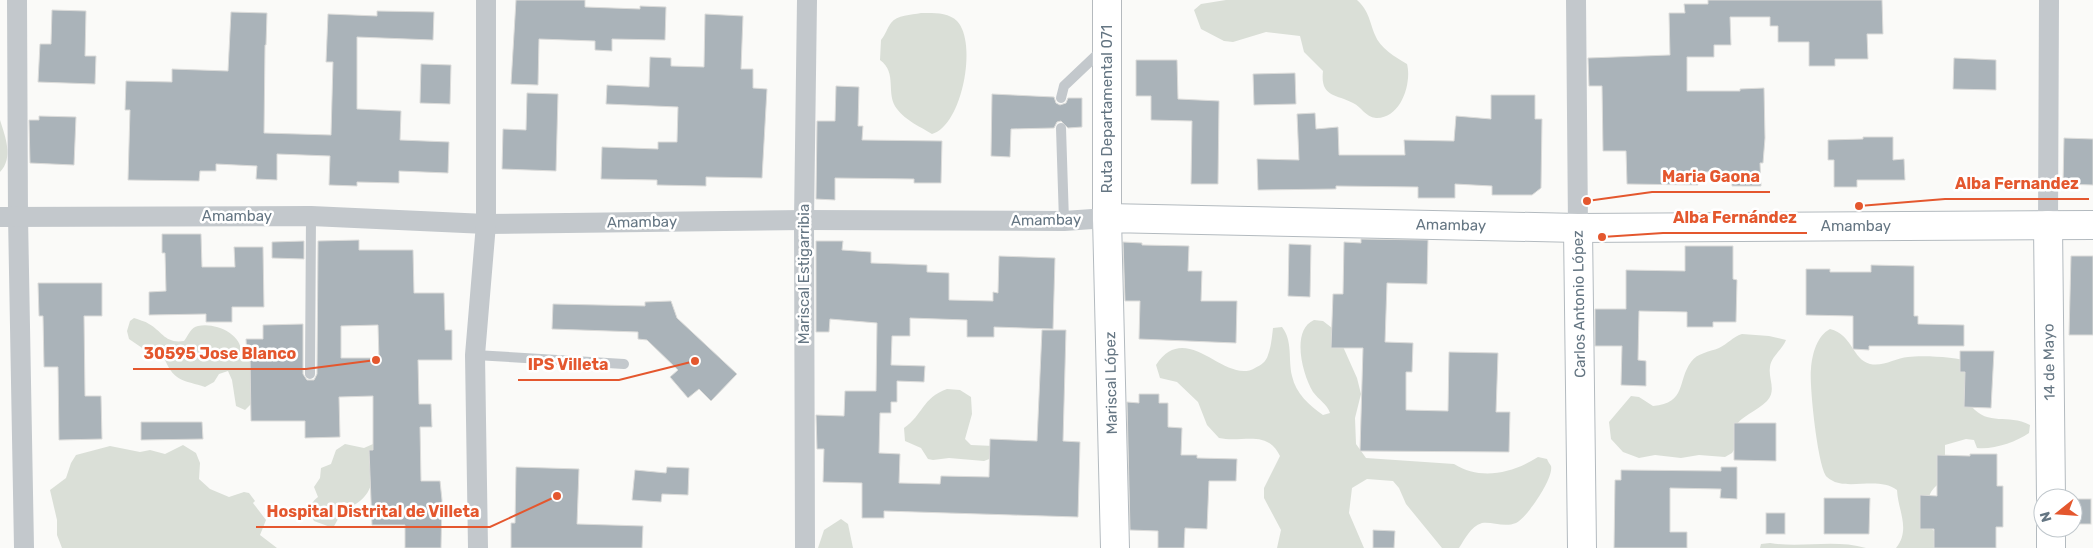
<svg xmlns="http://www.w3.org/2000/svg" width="2093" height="548" font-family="Rubik,sans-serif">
<rect width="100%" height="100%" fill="#fafaf8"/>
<g fill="#dadfd7">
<path d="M1226 0H1357C1369 11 1369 20 1375 35 1380 48 1395 57 1407 64 1412 83 1401 119 1376 118 1365 117 1362 107 1353 103 1335 94 1320 97 1323 71L1304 52 1300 36 1266 32 1233 42 1224 41 1201 29 1194 10 1201 4Z"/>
<path d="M921 13C933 13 948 12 957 21 978 43 962 126 932 134 921 127 906 121 897 109 885 94 898 73 880 60L881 40C886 34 887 28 891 23 897 15 911 15 921 13Z"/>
<path d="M0 120C5 136 14 158 0 172Z"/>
<path d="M134 318C139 320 145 321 149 324 162 331 165 344 184 341 188 336 191 327 198 326 215 322 242 334 241 352L253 362 252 403 245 410 236 406 232 380 228 371 219 374 214 382 205 387C185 380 175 383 165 360L151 354 129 339 127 331 130 321Z"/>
<path d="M1314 320 1323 321 1336 331 1357 378 1361 394 1355 418 1356 444 1366 458 1454 464C1481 481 1513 473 1538 457L1547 459C1548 462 1550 464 1551 466 1554 478 1527 518 1516 523 1504 528 1491 521 1482 523 1470 527 1465 539 1459 548H1442L1406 504 1399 488 1393 481 1367 479 1352 488 1349 513 1364 548H1277L1281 530 1264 498V488L1280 456C1267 429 1243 443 1219 438L1207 425 1198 402 1177 382 1160 378 1156 365C1187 318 1225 386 1255 368 1261 365 1266 362 1268 355 1271 347 1272 337 1273 328L1282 327C1293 341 1288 359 1292 376 1296 394 1309 405 1323 415L1330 413C1327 404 1319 400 1313 392 1302 374 1291 330 1314 320Z"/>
<path d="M1830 329C1853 335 1852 359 1870 364 1883 367 1896 358 1908 357 1923 355 1958 357 1970 362L1971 406C1989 427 2007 413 2030 425L2029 433C2016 442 1993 450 1977 448L1974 440 1966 439 1945 445V480C1923 492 1929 503 1929 526L1944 541 1943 548H1896C1911 529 1898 511 1897 490 1877 475 1844 493 1827 477 1818 469 1809 384 1811 369 1812 354 1817 336 1830 329Z"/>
<path d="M1742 334 1769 336 1786 340C1782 350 1771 357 1770 367 1768 379 1777 390 1767 401 1756 412 1742 415 1734 428L1737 445 1732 453 1725 457 1699 455 1681 458 1655 455 1639 458 1623 452 1611 439 1609 422 1631 396 1639 397 1653 406C1687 403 1677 381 1691 362 1697 353 1709 352 1719 348 1728 344 1732 337 1742 334Z"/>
<path d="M947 389 960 390 971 397 972 414 965 439 971 445 994 446 992 458 984 461 949 458 933 460 928 459 921 448 905 441 904 428C923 415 922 398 947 389Z"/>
<path d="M345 444 364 448 373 444C373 467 378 492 354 505L344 502 339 504 338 519 333 528 314 521C308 511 309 504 318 497L314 487 320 478 321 468 331 464 336 450Z"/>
<polygon points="183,445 196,453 200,463 199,479 210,489 229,497 244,492 249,493 255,501 253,503 266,520 260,535 277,548 62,548 57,535 57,520 50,490 66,478 71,463 76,455 110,446 140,452 150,450 165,454"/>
<polygon points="841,519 848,524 853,548 818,548 824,530"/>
<path d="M1770 543C1802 548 1835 539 1866 548H1760L1761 544Z"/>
</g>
<g fill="#aab3b9" stroke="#dcdcda" fill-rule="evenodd">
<polygon points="516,0 585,0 585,7 640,9 640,6 666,7 665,40 612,39 612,51 595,50 595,41 539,39 538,85 511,84"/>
<polygon points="1708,0 1882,0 1883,34 1867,34 1868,59 1835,59 1835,66 1809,66 1809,42 1778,42 1778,26 1770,26 1770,17 1730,17 1731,45 1714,45 1714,57 1687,57 1687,91 1740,91 1740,89 1764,88 1765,138 1763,163 1760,163 1761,186 1732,186 1732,172 1698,172 1698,185 1627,184 1626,151 1603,151 1602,86 1589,86 1588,58 1670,55 1669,13 1685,13 1684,4 1708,4"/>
<polygon points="52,10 86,11 85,56 96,56 95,84 38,82 40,44 51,44"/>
<polygon points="377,11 434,12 433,40 357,37 357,109 401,111 400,140 449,142 448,173 399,171 399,183 357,182 357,186 329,185 330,156 277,154 277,180 256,179 257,166 216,164 216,171 200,171 199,181 128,180 130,110 125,110 126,81 172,82 172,69 228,71 231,12 267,13 266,45 265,45 264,133 331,135 333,62 326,62 328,14 377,16"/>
<polygon points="705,14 743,16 741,69 753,69 753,88 767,89 762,178 706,177 706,186 657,185 657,180 601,179 602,147 658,149 658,142 677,142 678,107 606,104 607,85 649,87 650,57 671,58 671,66 704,67"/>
<polygon points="1954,58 1996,60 1996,90 1953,89"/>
<polygon points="1136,60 1177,60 1178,99 1219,101 1218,184 1191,184 1192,121 1151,120 1151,96 1136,96"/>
<polygon points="421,64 451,65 450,104 420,103"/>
<polygon points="1295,73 1296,104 1254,105 1253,74"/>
<polygon points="836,86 859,87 858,126 863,126 862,140 942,141 941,183 914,183 914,179 835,178 835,200 816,199 817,121 835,121"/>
<polygon points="527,93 558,94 556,171 502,169 503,129 526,130"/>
<polygon points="992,94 1054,97 1056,103 1060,105 1066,103 1068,98 1082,98 1082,127 1068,128 1061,121 1057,122 1054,128 1011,129 1010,157 991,156"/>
<polygon points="1491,95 1535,95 1535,119 1542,119 1541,188 1532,195 1492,195 1492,186 1455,184 1455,198 1418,198 1418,187 1336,186 1336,189 1258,190 1257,159 1299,160 1297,114 1315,113 1316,129 1338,127 1339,155 1405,155 1404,140 1454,141 1456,116 1491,119"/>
<polygon points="39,116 76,117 74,165 30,163 29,120 39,120"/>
<polygon points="1863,137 1893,137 1893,160 1904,159 1905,180 1857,180 1857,187 1834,187 1834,160 1828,160 1828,140 1863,139"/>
<polygon points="2064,138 2093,139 2093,185 2063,184"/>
<polygon points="162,234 201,234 202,267 235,267 234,247 263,247 264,307 232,307 232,322 206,322 206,314 149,315 149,292 166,291 165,253 162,253"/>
<polygon points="1361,239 1428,240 1427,284 1387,283 1385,342 1413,343 1412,372 1406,372 1406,410 1448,411 1449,352 1498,353 1496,412 1510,412 1509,452 1360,451 1363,348 1331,348 1333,294 1343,294 1344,242 1361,243"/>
<path d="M359 240V250H413L414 293H444L445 330H452V360H418L419 404H431L432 427H420L421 481H440L442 500 441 548H405V525H372L369 450H373V396L339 397 340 437 305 438V421H251L250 357H247L246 339H263V325L303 324V374L307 380H314L317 374 318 241ZM378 325 379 358H341V326Z"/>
<polygon points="304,241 304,259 272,258 272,242"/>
<polygon points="816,241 843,241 842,250 871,252 871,263 927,265 927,272 949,273 949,300 993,301 993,292 998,293 999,256 1055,258 1053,329 994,327 994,337 967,337 967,320 910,318 910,336 892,336 891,365 925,366 924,382 897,381 897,402 891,402 891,413 880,413 879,453 900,454 899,483 940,484 941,476 989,477 990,439 1037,441 1042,330 1066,330 1063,441 1080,442 1078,517 884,511 884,518 862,518 862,483 823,482 824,449 817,449 816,415 844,416 845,391 876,391 877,323 830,319 829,332 816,332"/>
<polygon points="1123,242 1142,243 1142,245 1189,246 1188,271 1202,271 1201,301 1237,301 1236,343 1139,339 1140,301 1125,301"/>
<polygon points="1289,244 1311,245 1310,297 1288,296"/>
<polygon points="1685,246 1733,246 1733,279 1737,280 1736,322 1713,322 1713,327 1687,327 1687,312 1639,311 1638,360 1646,361 1646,386 1621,385 1622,346 1595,346 1595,309 1626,309 1626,270 1685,271"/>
<polygon points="2071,256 2093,256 2093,335 2069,335"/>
<polygon points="1871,265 1914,266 1914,316 1918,316 1918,324 1964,325 1964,346 1869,346 1869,350 1853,349 1853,316 1806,315 1806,269 1830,269 1830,272 1871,272"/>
<polygon points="38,283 102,283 102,316 84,316 85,396 101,396 102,439 59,440 58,367 44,367 43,316 39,316"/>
<polygon points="671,301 677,318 737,374 711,401 699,389 688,398 670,377 678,370 647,340 638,339 638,332 552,329 553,304 645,306 645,302"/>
<polygon points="1960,351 1994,351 1991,408 1964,407 1965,372 1960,372"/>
<polygon points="1139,394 1159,394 1159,403 1168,403 1168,427 1182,428 1181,455 1197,455 1197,458 1237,459 1236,481 1209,481 1207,529 1185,528 1184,548 1158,548 1158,531 1130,530 1127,402 1139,403"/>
<polygon points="141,422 202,422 203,439 141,440"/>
<polygon points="1734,423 1776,423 1776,461 1734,460"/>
<polygon points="1970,454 1997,454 1997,486 2003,486 2003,527 1996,527 1996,548 1934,548 1934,529 1920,529 1920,495 1937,496 1937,455 1970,456"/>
<polygon points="516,467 579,469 577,524 643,526 642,548 511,548 511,523 515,523"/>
<polygon points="667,467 689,468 688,495 662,494 661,502 632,500 635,470 666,473"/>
<polygon points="1721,467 1737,467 1737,499 1720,498 1721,489 1670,488 1670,532 1687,532 1687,548 1614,548 1615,480 1621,480 1621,470 1721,471"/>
<polygon points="1824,498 1870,498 1869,534 1824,534"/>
<rect x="2073" y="499" width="18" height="25"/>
<rect x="1766" y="513" width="19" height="21"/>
<polygon points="1373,530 1395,531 1394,548 1373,548"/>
</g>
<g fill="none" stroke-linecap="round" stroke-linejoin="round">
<g stroke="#b3babf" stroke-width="30">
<g id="secondary">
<polyline points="2048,225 2051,498"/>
<polyline points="1578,228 1582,548"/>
<polyline points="2051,528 2051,548"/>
<polyline points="1115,548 1107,218 1578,228 2093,225"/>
</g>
</g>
<g stroke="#b5babe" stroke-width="30">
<polyline id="primary" points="1107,0 1107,218"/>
</g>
<g stroke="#c3c8cc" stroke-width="10">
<polyline points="1061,98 1064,86 1103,49"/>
<polyline points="1061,128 1064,221"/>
<polyline points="475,355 624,364"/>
<polyline points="310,374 311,216"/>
</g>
<g stroke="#c3c8cc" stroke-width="20">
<polyline points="17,0 18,216 24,548"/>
<polyline points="1576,0 1578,228"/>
<polyline points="0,217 311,216 486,224 804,220 1064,221 1107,218"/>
<polyline points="2048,225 2049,0"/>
<polyline points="478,548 475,355 486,224 486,0"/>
<polyline points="805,548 804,220 807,0"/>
</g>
<use href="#secondary" stroke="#fff" stroke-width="28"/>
<use href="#primary" stroke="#fff" stroke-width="28"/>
</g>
<g text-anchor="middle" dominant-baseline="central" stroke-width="5" stroke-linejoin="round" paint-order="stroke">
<g font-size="15" fill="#657683" stroke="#fff">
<text transform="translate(1107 109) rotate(-90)">Ruta Departamental 071</text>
<text x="237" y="216">Amambay</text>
<text transform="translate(1046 220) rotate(-1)">Amambay</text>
<text transform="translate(642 222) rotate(-1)">Amambay</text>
<text transform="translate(1451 225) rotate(1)">Amambay</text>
<text x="1856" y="226">Amambay</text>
<text transform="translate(804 274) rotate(-90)">Mariscal Estigarribia</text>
<text transform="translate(1579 304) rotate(-91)">Carlos Antonio López</text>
<text transform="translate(2049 362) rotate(-91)">14 de Mayo</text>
<text transform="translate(1111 383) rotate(-91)">Mariscal López</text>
</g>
</g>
<path fill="none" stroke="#e4572e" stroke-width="2" d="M1587 201L1652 192H1770M1859 206L1945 199H2089M1602 237L1663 233H1807M376 360L306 369H133M695 361L619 380H518M557 496L490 527H256"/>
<g fill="#e4572e" stroke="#fff" stroke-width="2">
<circle cx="1587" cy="201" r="5"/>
<circle cx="1859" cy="206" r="5"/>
<circle cx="1602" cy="237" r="5"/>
<circle cx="376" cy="360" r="5"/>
<circle cx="695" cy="361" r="5"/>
<circle cx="557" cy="496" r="5"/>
</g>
<g font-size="16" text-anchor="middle" font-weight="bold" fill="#e4572e" stroke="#fff" stroke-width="5" stroke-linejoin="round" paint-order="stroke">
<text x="1711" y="182">Maria Gaona</text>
<text x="2017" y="189">Alba Fernandez</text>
<text x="1735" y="223">Alba Fernández</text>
<text x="220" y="359">30595 Jose Blanco</text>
<text x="568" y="370">IPS Villeta</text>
<text x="373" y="517">Hospital Distrital de Villeta</text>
</g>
<g transform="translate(2058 513) rotate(253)"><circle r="24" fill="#ffffff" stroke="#c1c8cd"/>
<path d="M0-4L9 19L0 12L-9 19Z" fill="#e4572e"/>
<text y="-8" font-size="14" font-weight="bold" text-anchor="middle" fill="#657683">N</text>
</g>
</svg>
